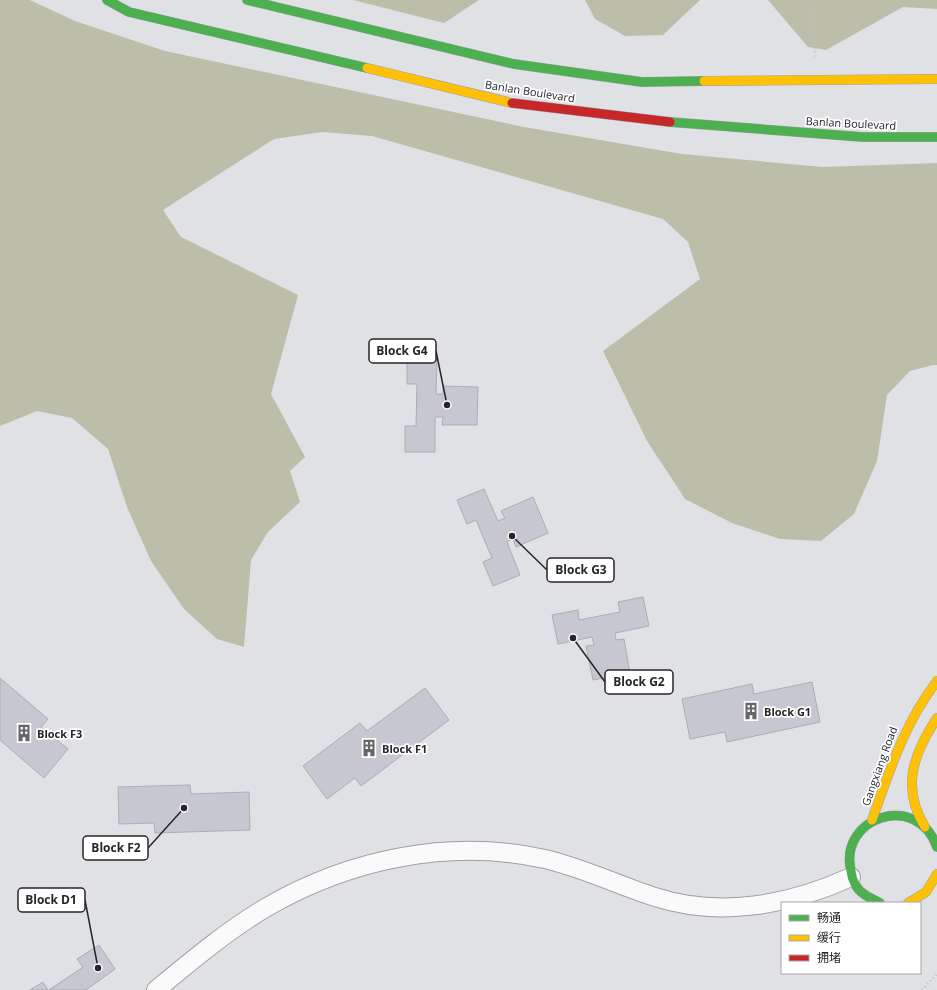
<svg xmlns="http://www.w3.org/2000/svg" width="937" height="990" font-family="'Open Sans','Noto Sans SC',sans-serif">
<rect width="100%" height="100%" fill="#e0e1e5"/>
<g fill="#bcbeaa">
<polygon points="0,0 30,0 75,21 165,51 524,127 682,154 823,167 937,163 937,365 933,365 910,371 887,395 877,461 854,514 821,541 780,539 732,523 685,499 647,441 603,351 700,279 688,242 663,219 372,136 322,132 274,139 163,210 181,237 298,295 271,394 305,457 290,471 300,502 268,532 251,560 244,647 217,639 184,609 151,561 127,507 108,449 72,418 37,411 0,426"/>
<polygon points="353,0 479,0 444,23"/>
<polygon points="585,0 700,0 663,35 625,36 595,19"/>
<polygon points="768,0 937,0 937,9 903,7 826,50 808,47"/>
</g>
<g fill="#c6c7d1" stroke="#acadb0">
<polygon points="407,358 437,358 436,394 443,394 443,386 478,387 477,425 442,425 443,417 435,417 435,452 405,452 405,426 416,426 417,384 407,384"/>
<polygon points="484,489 498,521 505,518 501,511 533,497 548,533 516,547 513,539 507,542 520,575 493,586 483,562 492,558 476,520 467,524 457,500"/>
<polygon points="643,597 649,626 615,633 616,640 624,639 630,673 593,680 586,646 594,645 592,637 558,644 552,615 578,610 579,620 620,612 618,602"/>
<polygon points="0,678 48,719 41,727 68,749 44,778 0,740"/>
<polygon points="812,682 820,722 727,742 725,732 690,739 682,699 752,684 754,694"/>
<polygon points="425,688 449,720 361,786 355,778 327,799 303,766 360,723 367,731"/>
<polygon points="190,785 191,794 249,792 250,830 155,833 154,823 119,824 118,787"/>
<polygon points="99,945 115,969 86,990 49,990 83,967 77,959"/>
<polygon points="43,982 48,990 30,990"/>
</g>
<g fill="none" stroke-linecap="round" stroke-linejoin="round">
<g stroke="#a1a1a4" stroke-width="20">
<path id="street" d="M156 990C191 961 228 930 267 907 350 859 450 838 545 859 583 868 618 885 655 897 720 918 790 905 851 877"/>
</g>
<g stroke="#a1a1a4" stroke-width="10">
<g id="fast">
<polyline points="107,0 129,12 367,68"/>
<polyline points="247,0 514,64 642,82 704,81"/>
<polyline points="670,122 862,137 937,137"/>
<path d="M880 903C875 900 869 898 864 894 856 889 852 879 851 871 838 817 917 791 937 847"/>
</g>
</g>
<g stroke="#a1a1a4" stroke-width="10">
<g id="slow">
<polyline points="367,68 512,103"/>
<polyline points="704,81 937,79"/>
<path d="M872 820C890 770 904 724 937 681"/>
<path d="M925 827C901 788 913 754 937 718"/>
<polyline points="908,903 926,892 937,874"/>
</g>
</g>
<g stroke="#a1a1a4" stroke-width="10">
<polyline id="jam" points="512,103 670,122"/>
</g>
<g stroke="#c0c0c1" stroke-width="2.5" stroke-dasharray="1 3" stroke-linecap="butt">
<polyline points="808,0 816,59"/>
<polyline points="922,990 937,974"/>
</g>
<use href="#street" stroke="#fafafb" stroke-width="18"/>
<use href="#fast" stroke="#4caf50" stroke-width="9"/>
<use href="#slow" stroke="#ffc107" stroke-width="9"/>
<use href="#jam" stroke="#c62828" stroke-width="9"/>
</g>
<defs>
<g id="building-bare" transform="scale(1.38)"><path d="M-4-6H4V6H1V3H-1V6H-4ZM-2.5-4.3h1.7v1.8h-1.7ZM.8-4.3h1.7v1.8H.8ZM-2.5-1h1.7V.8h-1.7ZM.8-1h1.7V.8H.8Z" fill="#67676a" stroke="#fff" stroke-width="2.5" paint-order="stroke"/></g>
</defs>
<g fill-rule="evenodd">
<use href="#building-bare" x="751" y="711"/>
<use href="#building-bare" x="24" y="733"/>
<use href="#building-bare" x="369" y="748"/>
</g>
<g text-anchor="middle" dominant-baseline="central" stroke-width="3.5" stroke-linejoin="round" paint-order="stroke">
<g font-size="11" fill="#262628" stroke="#fff">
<text transform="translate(530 91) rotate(9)">Banlan Boulevard</text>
<text transform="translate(851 123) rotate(3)">Banlan Boulevard</text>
<text transform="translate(879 766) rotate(-70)">Gangxiang Road</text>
</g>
<g font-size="11" font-weight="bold" fill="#262628" stroke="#fff" text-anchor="start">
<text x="764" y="711">Block G1</text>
<text x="37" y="733">Block F3</text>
<text x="382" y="748">Block F1</text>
</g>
</g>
<path fill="none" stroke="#262628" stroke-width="1.5" d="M447 405L436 351M512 536L547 570M573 638L605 682M184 808L148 848M98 968L85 900"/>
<g fill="#262628" stroke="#fff" stroke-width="1.5">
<circle cx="447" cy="405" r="4"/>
<circle cx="512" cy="536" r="4"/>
<circle cx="573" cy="638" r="4"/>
<circle cx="184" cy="808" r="4"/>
<circle cx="98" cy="968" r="4"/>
</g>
<g fill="#fff" stroke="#262628" stroke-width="1.5">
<rect x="369" y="339" width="67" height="24" rx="4"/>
<rect x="547" y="558" width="67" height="24" rx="4"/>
<rect x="605" y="670" width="68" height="24" rx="4"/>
<rect x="83" y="836" width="65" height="24" rx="4"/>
<rect x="18" y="888" width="67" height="24" rx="4"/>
</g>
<g font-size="12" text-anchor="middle" font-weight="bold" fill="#262628">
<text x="402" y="355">Block G4</text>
<text x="581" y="574">Block G3</text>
<text x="639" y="686">Block G2</text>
<text x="116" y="852">Block F2</text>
<text x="51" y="904">Block D1</text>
</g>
<rect x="781" y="902" width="140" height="72" fill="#ffffff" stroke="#a8a8a9"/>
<rect x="789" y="915" width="20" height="6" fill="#4caf50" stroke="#a8a8a9"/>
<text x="817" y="922" font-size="12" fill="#262628">畅通</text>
<rect x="789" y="935" width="20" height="6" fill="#ffc107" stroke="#a8a8a9"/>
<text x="817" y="942" font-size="12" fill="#262628">缓行</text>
<rect x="789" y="955" width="20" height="6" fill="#c62828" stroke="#a8a8a9"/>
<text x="817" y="962" font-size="12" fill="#262628">拥堵</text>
</svg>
